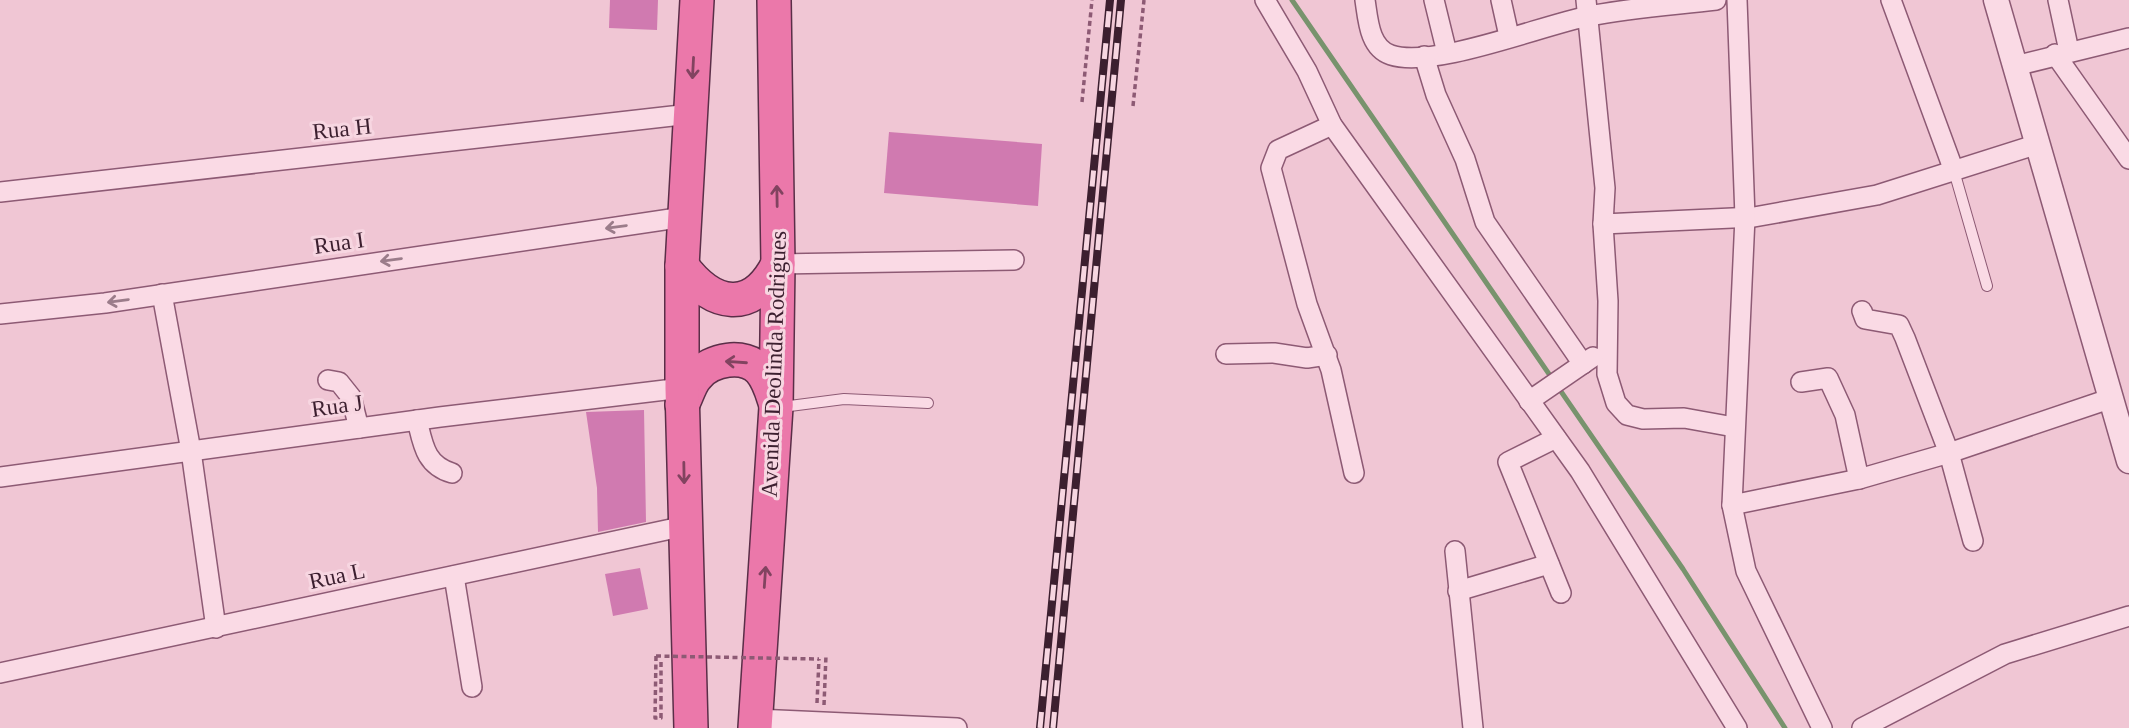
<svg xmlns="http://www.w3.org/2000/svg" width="2129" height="728" font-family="'Times New Roman',serif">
<rect width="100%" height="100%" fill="#f0c6d4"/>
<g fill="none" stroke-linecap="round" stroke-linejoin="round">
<polyline stroke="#78936d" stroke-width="5" points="1292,0 1683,569 1785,728"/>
</g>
<g fill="#d07ab0">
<polygon points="610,0 658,0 657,30 609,28"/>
<polygon points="889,132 1042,144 1038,206 884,193"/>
<polygon points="644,410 646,522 598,532 597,488 586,412"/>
<polygon points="640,568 648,609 613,616 605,574"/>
</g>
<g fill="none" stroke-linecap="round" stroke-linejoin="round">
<g stroke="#8d5a74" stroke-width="12">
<g id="service">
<polyline points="1954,171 1987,286"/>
<polyline points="782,407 844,399 928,403"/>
</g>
</g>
<g stroke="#8d5a74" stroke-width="22">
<g id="minor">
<polyline points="1265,0 1307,71 1332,125 1580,471 1737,728"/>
<path d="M1365 0C1368 19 1369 48 1391 55 1434 69 1542 25 1589 16 1631 8 1674 5 1716 0"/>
<polyline points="1434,0 1447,53"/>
<polyline points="1501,0 1509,36"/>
<polyline points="1586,0 1605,188 1603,224 1754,217 1877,195 2038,144"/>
<polyline points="1737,0 1745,217 1732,505 1746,571 1822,728"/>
<polyline points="1891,0 1954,171"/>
<polyline points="2058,0 2069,51"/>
<polyline points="2055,54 2129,159"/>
<polyline points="1424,56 1436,95 1465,159 1485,222 1583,364"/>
<polyline points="2015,66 2129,38"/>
<polyline points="1332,125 1278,150 1271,168 1307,304 1331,370 1354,473"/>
<polyline points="0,192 690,114"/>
<polyline points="1603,224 1608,301 1607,374 1616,403 1627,415 1643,419 1684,418 1734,427"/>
<polyline points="778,264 1014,260"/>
<polyline points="162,294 191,451 216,628"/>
<polyline points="1862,311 1865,319 1899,325 1905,338 1949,453 1973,541"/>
<polyline points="0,314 105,303 684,217"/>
<polyline points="1226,354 1274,353 1307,358 1327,355"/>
<polyline points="328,380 339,382 351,397 359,428"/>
<polyline points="1801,382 1828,378 1845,415 1859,479"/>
<polyline points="1529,401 1593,357"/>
<path d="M417 420C423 444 425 465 452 473"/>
<polyline points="1556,438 1508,462 1561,593"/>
<polyline points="0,477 440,417 682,388"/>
<polyline points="1732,505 1859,479 1949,453 2112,398"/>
<polyline points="1455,551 1473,728"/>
<polyline points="454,576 472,687"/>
<polyline points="1458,591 1549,564"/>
<polyline points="0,673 685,526"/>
<polyline points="755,719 957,728"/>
<polyline points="1862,728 2005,654 2129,616"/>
</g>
</g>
<g stroke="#8d5a74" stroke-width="27">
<polyline id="tertiary" points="1996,0 2129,461"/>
</g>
<g stroke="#5a2e48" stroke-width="36">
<g id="trunk">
<path d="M682 266C713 307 752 315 778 264"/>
<path d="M682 405C687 396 690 383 697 376 711 359 744 353 760 370 769 380 772 393 776 405"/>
<polyline points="691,728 682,388 682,266 697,0"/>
<polyline points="755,728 776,407 778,264 774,0"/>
</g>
</g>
<g stroke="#8d5a74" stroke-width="3.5" stroke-dasharray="5 3.5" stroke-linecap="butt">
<polyline points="1082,102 1092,0"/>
<polyline points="1133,106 1144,0"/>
<polyline points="656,656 655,718 661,718 661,660"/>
<polyline points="817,703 819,659"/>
<polyline points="824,705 826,655"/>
</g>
<use href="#service" stroke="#fadae5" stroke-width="10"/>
<use href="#minor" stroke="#fadae5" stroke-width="19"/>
<use href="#tertiary" stroke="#fadae5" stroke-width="24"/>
<use href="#trunk" stroke="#eb78aa" stroke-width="33"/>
<g stroke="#3c1f2f" stroke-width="8">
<g id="rail">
<polyline points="1040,728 1110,0"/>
<polyline points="1053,728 1121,0"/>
</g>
</g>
<use href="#rail" stroke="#f7d6e1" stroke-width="5" stroke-dasharray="16" stroke-linecap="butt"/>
<polyline stroke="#8d5a74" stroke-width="3.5" stroke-dasharray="5 3.5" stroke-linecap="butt" points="656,656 819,659"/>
</g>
<defs><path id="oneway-shaft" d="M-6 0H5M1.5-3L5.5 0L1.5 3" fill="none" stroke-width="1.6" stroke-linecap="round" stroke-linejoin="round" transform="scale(1.75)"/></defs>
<g stroke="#824360">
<use href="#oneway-shaft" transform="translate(693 68) rotate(93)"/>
<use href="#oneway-shaft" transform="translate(777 196) rotate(-91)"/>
<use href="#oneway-shaft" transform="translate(736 362) rotate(-176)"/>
<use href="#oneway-shaft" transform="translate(684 473) rotate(89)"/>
<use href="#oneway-shaft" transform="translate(765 577) rotate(-86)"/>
</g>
<g stroke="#9b7c8a">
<use href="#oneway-shaft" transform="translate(616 227) rotate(172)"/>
<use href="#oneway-shaft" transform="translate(391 260) rotate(172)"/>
<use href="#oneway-shaft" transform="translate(118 301) rotate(172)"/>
</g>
<g text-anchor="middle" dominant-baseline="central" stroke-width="6" stroke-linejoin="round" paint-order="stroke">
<g font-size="23" fill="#3c1f2f" stroke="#f7d6e1">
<text transform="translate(342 129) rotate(-6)">Rua H</text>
<text transform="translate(339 243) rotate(-8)">Rua I</text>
<text transform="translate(774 364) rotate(-88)">Avenida Deolinda Rodrigues</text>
<text transform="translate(337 406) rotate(-8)">Rua J</text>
<text transform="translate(337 576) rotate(-12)">Rua L</text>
</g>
</g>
</svg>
